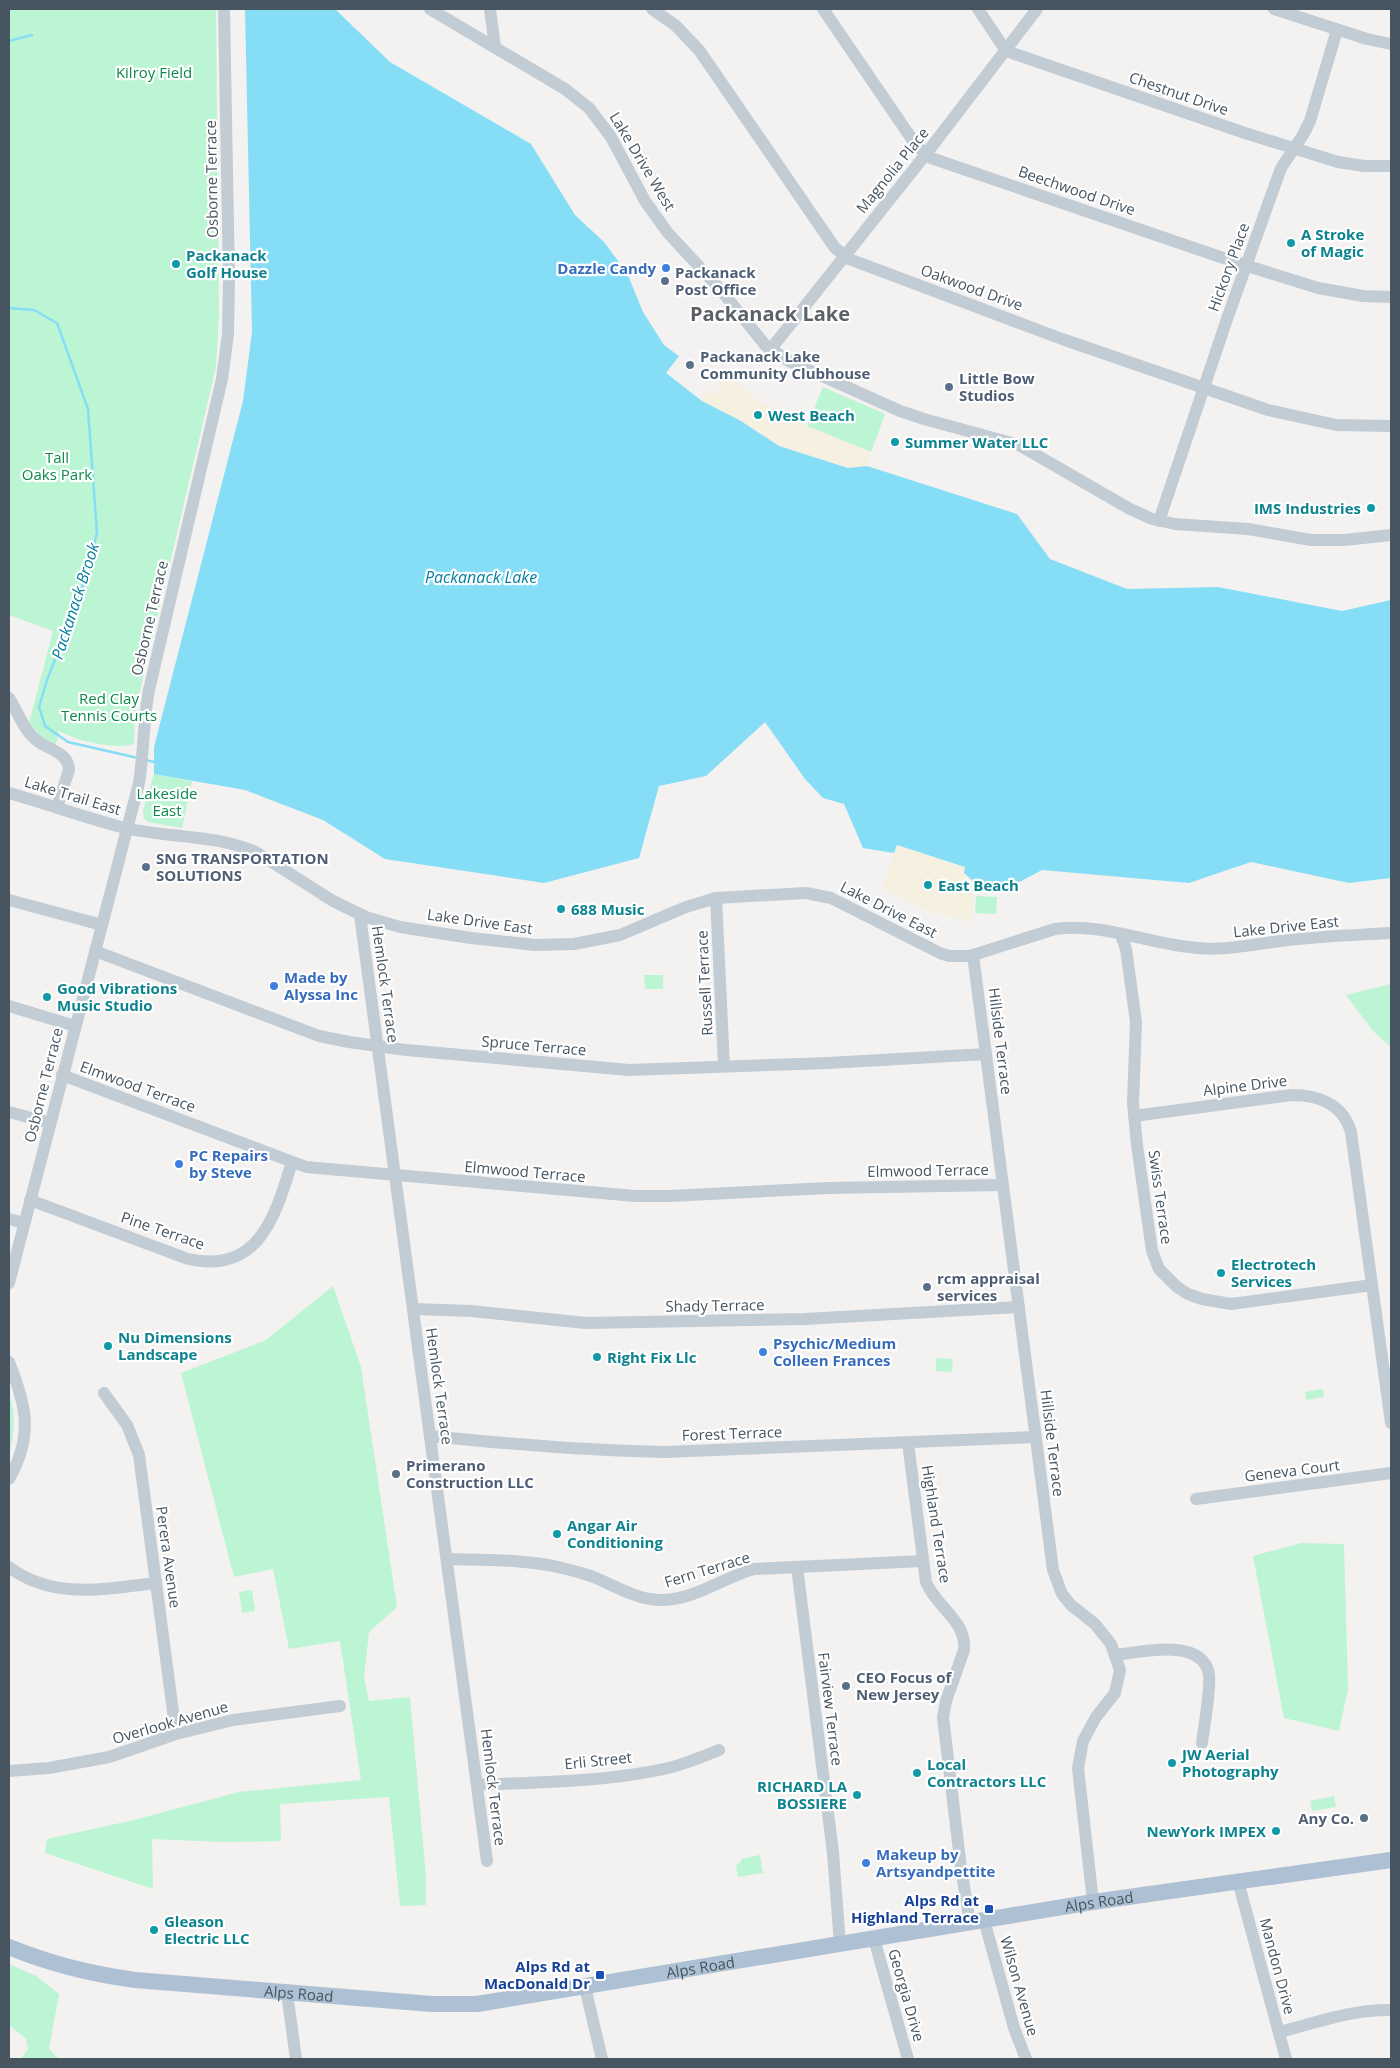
<svg xmlns="http://www.w3.org/2000/svg" width="1400" height="2068" font-family="'Open Sans',sans-serif">
<rect width="100%" height="100%" fill="#f4f1f1"/>
<g fill="#bcf5d3">
<path d="M9 9H216L219 317 216 367 140 691 135 718 134 744C114 750 77 741 59 731L56 745 40 735 29 723 53 631 9 615Z"/>
<polygon points="823,387 885,414 871,452 807,426"/>
<polygon points="154,774 192,781 182,828 148,822 144,818 143,811"/>
<polygon points="976,896 997,897 996,914 975,913"/>
<polygon points="644,975 663,975 663,989 645,989"/>
<polygon points="1391,984 1391,1047 1373,1031 1346,995"/>
<polygon points="333,1286 361,1367 397,1607 369,1632 364,1676 369,1701 410,1697 426,1877 426,1905 400,1906 389,1797 280,1804 281,1841 223,1842 152,1839 153,1889 45,1853 47,1839 134,1820 239,1792 361,1780 340,1641 289,1649 273,1569 234,1577 181,1373 266,1340"/>
<polygon points="936,1358 953,1359 952,1372 936,1371"/>
<polygon points="1323,1389 1324,1397 1306,1400 1305,1392"/>
<path d="M9 1394C16 1412 15 1434 9 1453Z"/>
<polygon points="1301,1543 1344,1544 1348,1689 1339,1731 1284,1718 1253,1556"/>
<polygon points="252,1590 255,1611 242,1613 239,1592"/>
<polygon points="1334,1796 1336,1807 1312,1811 1310,1801"/>
<polygon points="760,1855 763,1873 738,1877 736,1865 741,1862 741,1859"/>
<polygon points="9,1964 36,1976 59,1994 49,2049 59,2059 21,2059 28,2049 26,2039 9,2025"/>
</g>
<g fill="#f6f0e1">
<polygon points="724,372 753,395 753,397 797,422 871,452 867,466 849,468 779,446 741,421 702,401 709,391 714,395 722,384 718,380"/>
<polygon points="897,845 966,867 964,873 973,881 973,922 928,911 882,889"/>
</g>
<polygon fill="#85def6" points="245,9 335,9 390,62 531,144 575,215 604,242 627,273 643,312 664,345 679,356 666,373 702,401 741,421 779,446 848,468 867,466 1017,514 1050,559 1127,589 1218,587 1342,611 1391,600 1391,878 1349,883 1251,862 1189,883 1042,870 1012,886 1002,893 984,891 964,873 965,867 897,845 894,853 863,848 844,804 823,798 805,779 765,722 706,776 659,786 639,858 544,883 385,859 323,820 245,790 154,774 154,747 243,401 252,332"/>
<g fill="none" stroke-linecap="round" stroke-linejoin="round">
<g stroke="#85def6" stroke-width="2.5">
<polyline points="9,41 32,35"/>
<polyline points="9,308 34,310 57,323 88,409 97,533 79,599 47,680 39,707 45,726 68,742 138,758"/>
<polyline points="146,760 154,762"/>
</g>
<g stroke="#c1ccd4" stroke-width="12">
<polyline points="430,9 565,89 589,108 611,137 645,201 668,233 720,289 766,346 789,361 900,411 924,419 1019,445 1130,509 1152,519 1175,524 1248,529 1311,540 1344,540 1391,535"/>
<polyline points="490,9 495,47"/>
<polyline points="652,9 675,25 699,50 835,248 849,259 1062,339 1268,410 1336,425 1391,426"/>
<polyline points="823,9 916,145 931,158 1235,262 1318,288 1363,296 1391,297"/>
<polyline points="978,9 1002,45 1012,53 1245,133 1338,162 1364,166 1391,166"/>
<polyline points="1274,9 1367,39 1391,44"/>
<polyline points="770,350 926,154 1037,9"/>
<polyline points="1159,521 1227,319 1281,168 1303,135 1310,121 1337,30"/>
<path d="M9 698C19 713 23 731 39 742 51 750 69 754 69 770L57 807"/>
<path d="M9 793C48 804 86 818 125 828 169 838 214 834 256 852L333 901 366 917 400 927 471 938 535 945 574 944 620 935 686 907 716 898 806 893 831 898 940 953 949 956H970L1055 929C1103 922 1150 945 1198 948 1228 951 1258 943 1289 940 1323 936 1357 935 1391 933"/>
<polyline points="716,898 724,1066"/>
<polyline points="9,900 102,925"/>
<polyline points="360,915 487,1861"/>
<polyline points="1121,935 1126,949 1136,1022 1133,1103 1137,1145 1152,1251 1159,1269 1177,1287 1188,1294 1202,1299 1231,1304 1372,1285"/>
<polyline points="95,951 319,1036 349,1042 406,1050 629,1070 828,1063 986,1054"/>
<polyline points="973,955 1053,1570 1062,1594 1071,1605 1095,1624 1111,1644 1120,1670 1115,1693 1096,1717 1083,1741 1078,1768 1093,1902"/>
<polyline points="9,1006 75,1026"/>
<polyline points="62,1075 306,1167 635,1196 671,1196 828,1188 1003,1185"/>
<polyline points="9,1112 50,1123"/>
<path d="M1134 1116 1292 1095C1318 1095 1343 1104 1351 1132L1391 1423"/>
<path d="M30 1200 188 1259C259 1274 275 1217 292 1162"/>
<polyline points="9,1219 24,1223"/>
<path d="M9 1283 139 783C144 752 143 721 149 690L222 379 228 334 229 279 224 9"/>
<polyline points="413,1309 471,1311 586,1323 805,1319 1019,1307"/>
<path d="M9 1362C26 1405 34 1435 9 1479"/>
<polyline points="104,1393 127,1425 139,1455 176,1734"/>
<path d="M430 1436C508 1444 586 1451 665 1452L1035 1437"/>
<path d="M908 1443 926 1582C936 1607 967 1621 964 1650L946 1701 943 1717 961 1868 970 1923"/>
<polyline points="1196,1499 1391,1473"/>
<path d="M447 1559C481 1560 530 1559 562 1568 571 1570 582 1573 591 1576 614 1585 635 1599 659 1600 693 1601 722 1578 754 1569L923 1561"/>
<path d="M9 1567C52 1600 106 1589 156 1583"/>
<polyline points="797,1567 833,1853 840,1945"/>
<path d="M1116 1655C1141 1652 1202 1637 1209 1674 1211 1688 1204 1727 1202 1743"/>
<polyline points="9,1771 49,1768 109,1757 176,1734 233,1720 340,1706"/>
<path d="M477 1785C539 1782 603 1782 664 1769 683 1765 701 1757 719 1750"/>
<polyline points="1238,1881 1286,2059"/>
<polyline points="984,1920 1014,2028 1026,2059"/>
<polyline points="874,1939 908,2059"/>
<polyline points="585,1987 602,2059"/>
<polyline points="287,1993 296,2059"/>
<path d="M1279 2032C1316 2023 1353 2009 1391 2010"/>
</g>
<path stroke="#aec0d3" stroke-width="16" id="s1" d="M9 1947C50 1964 91 1974 135 1980L432 2004H477L1093 1902 1391 1860"/>
</g>
<g fill="#0f9aa8" stroke="#fff" stroke-width="2">
<circle cx="1291" cy="243" r="5"/>
<circle cx="176" cy="264" r="5"/>
<circle cx="758" cy="415" r="5"/>
<circle cx="895" cy="442" r="5"/>
<circle cx="1371" cy="508" r="5"/>
<circle cx="928" cy="885" r="5"/>
<circle cx="561" cy="909" r="5"/>
<circle cx="47" cy="997" r="5"/>
<circle cx="1221" cy="1273" r="5"/>
<circle cx="108" cy="1346" r="5"/>
<circle cx="597" cy="1357" r="5"/>
<circle cx="557" cy="1534" r="5"/>
<circle cx="1172" cy="1763" r="5"/>
<circle cx="917" cy="1773" r="5"/>
<circle cx="857" cy="1795" r="5"/>
<circle cx="1276" cy="1831" r="5"/>
<circle cx="154" cy="1930" r="5"/>
</g>
<g fill="#3f7fe0" stroke="#fff" stroke-width="2">
<circle cx="666" cy="268" r="5"/>
<circle cx="274" cy="986" r="5"/>
<circle cx="179" cy="1164" r="5"/>
<circle cx="763" cy="1352" r="5"/>
<circle cx="866" cy="1863" r="5"/>
</g>
<g fill="#5c6f8a" stroke="#fff" stroke-width="2">
<circle cx="665" cy="281" r="5"/>
<circle cx="690" cy="365" r="5"/>
<circle cx="949" cy="387" r="5"/>
<circle cx="146" cy="867" r="5"/>
<circle cx="927" cy="1287" r="5"/>
<circle cx="396" cy="1474" r="5"/>
<circle cx="846" cy="1686" r="5"/>
<circle cx="1364" cy="1818" r="5"/>
</g>
<g fill="#1a4fb4" stroke="#fff" stroke-width="2">
<rect x="984" y="1904" width="10" height="10" rx="2.5"/>
<rect x="595" y="1970" width="10" height="10" rx="2.5"/>
</g>
<g text-anchor="middle" dominant-baseline="central" stroke-width="4.5" stroke-linejoin="round" paint-order="stroke">
<g font-size="15" fill="#0d884b" stroke="#fff">
<text x="154" y="72">Kilroy Field</text>
<text x="57" y="457">Tall<tspan x="57" dy="17">Oaks Park</tspan></text>
<text x="109" y="698">Red Clay<tspan x="109" dy="17">Tennis Courts</tspan></text>
<text x="167" y="793">Lakeside<tspan x="167" dy="17">East</tspan></text>
</g>
<g font-size="15" fill="#475561" stroke="#fff">
<text transform="translate(1179 93) rotate(19)">Chestnut Drive</text>
<text transform="translate(643 161) rotate(59)">Lake Drive West</text>
<text transform="translate(892 170) rotate(-51)">Magnolia Place</text>
<text transform="translate(211 179) rotate(-91)">Osborne Terrace</text>
<text transform="translate(1077 190) rotate(19)">Beechwood Drive</text>
<text transform="translate(1228 267) rotate(-70)">Hickory Place</text>
<text transform="translate(972 287) rotate(20)">Oakwood Drive</text>
<text transform="translate(149 618) rotate(-77)">Osborne Terrace</text>
<text transform="translate(73 795) rotate(17)">Lake Trail East</text>
<text transform="translate(889 909) rotate(27)">Lake Drive East</text>
<text transform="translate(480 921) rotate(8)">Lake Drive East</text>
<text transform="translate(1286 926) rotate(-6)">Lake Drive East</text>
<text transform="translate(704 983) rotate(-93)">Russell Terrace</text>
<text transform="translate(386 984) rotate(82)">Hemlock Terrace</text>
<text transform="translate(1001 1041) rotate(83)">Hillside Terrace</text>
<text transform="translate(534 1045) rotate(5)">Spruce Terrace</text>
<text transform="translate(43 1085) rotate(-76)">Osborne Terrace</text>
<text transform="translate(1245 1085) rotate(-7)">Alpine Drive</text>
<text transform="translate(138 1086) rotate(20)">Elmwood Terrace</text>
<text transform="translate(928 1170) rotate(-1)">Elmwood Terrace</text>
<text transform="translate(525 1171) rotate(5)">Elmwood Terrace</text>
<text transform="translate(1161 1197) rotate(82)">Swiss Terrace</text>
<text transform="translate(163 1230) rotate(19)">Pine Terrace</text>
<text transform="translate(715 1305) rotate(-1)">Shady Terrace</text>
<text transform="translate(440 1386) rotate(82)">Hemlock Terrace</text>
<text transform="translate(732 1433) rotate(-2)">Forest Terrace</text>
<text transform="translate(1053 1443) rotate(83)">Hillside Terrace</text>
<text transform="translate(1292 1470) rotate(-7)">Geneva Court</text>
<text transform="translate(937 1524) rotate(81)">Highland Terrace</text>
<text transform="translate(169 1557) rotate(82)">Perera Avenue</text>
<text transform="translate(707 1569) rotate(-17)">Fern Terrace</text>
<text transform="translate(831 1709) rotate(83)">Fairview Terrace</text>
<text transform="translate(170 1722) rotate(-16)">Overlook Avenue</text>
<text transform="translate(598 1760) rotate(-6)">Erli Street</text>
<text transform="translate(494 1787) rotate(83)">Hemlock Terrace</text>
<text stroke="none"><textPath href="#s1" startOffset="1104">Alps Road</textPath></text>
<text transform="translate(1278 1966) rotate(75)">Mandon Drive</text>
<text stroke="none"><textPath href="#s1" startOffset="700">Alps Road</textPath></text>
<text transform="translate(1020 1986) rotate(74)">Wilson Avenue</text>
<text stroke="none"><textPath href="#s1" startOffset="295">Alps Road</textPath></text>
<text transform="translate(907 1995) rotate(74)">Georgia Drive</text>
</g>
<g font-size="15" font-weight="bold" fill="#0d838f" stroke="#fff" text-anchor="start">
<text x="1301" y="234">A Stroke<tspan x="1301" dy="17">of Magic</tspan></text>
<text x="186" y="255">Packanack<tspan x="186" dy="17">Golf House</tspan></text>
<text x="768" y="415">West Beach</text>
<text x="905" y="442">Summer Water LLC</text>
<text x="1361" y="508" text-anchor="end">IMS Industries</text>
<text x="938" y="885">East Beach</text>
<text x="571" y="909">688 Music</text>
<text x="57" y="988">Good Vibrations<tspan x="57" dy="17">Music Studio</tspan></text>
<text x="1231" y="1264">Electrotech<tspan x="1231" dy="17">Services</tspan></text>
<text x="118" y="1337">Nu Dimensions<tspan x="118" dy="17">Landscape</tspan></text>
<text x="607" y="1357">Right Fix Llc</text>
<text x="567" y="1525">Angar Air<tspan x="567" dy="17">Conditioning</tspan></text>
<text x="1182" y="1754">JW Aerial<tspan x="1182" dy="17">Photography</tspan></text>
<text x="927" y="1764">Local<tspan x="927" dy="17">Contractors LLC</tspan></text>
<text x="847" y="1786" text-anchor="end">RICHARD LA<tspan x="847" dy="17">BOSSIERE</tspan></text>
<text x="1266" y="1831" text-anchor="end">NewYork IMPEX</text>
<text x="164" y="1921">Gleason<tspan x="164" dy="17">Electric LLC</tspan></text>
</g>
<g font-size="15" font-weight="bold" fill="#366cbe" stroke="#fff" text-anchor="start">
<text x="656" y="268" text-anchor="end">Dazzle Candy</text>
<text x="284" y="977">Made by<tspan x="284" dy="17">Alyssa Inc</tspan></text>
<text x="189" y="1155">PC Repairs<tspan x="189" dy="17">by Steve</tspan></text>
<text x="773" y="1343">Psychic/Medium<tspan x="773" dy="17">Colleen Frances</tspan></text>
<text x="876" y="1854">Makeup by<tspan x="876" dy="17">Artsyandpettite</tspan></text>
</g>
<g font-size="15" font-weight="bold" fill="#4e5e75" stroke="#fff" text-anchor="start">
<text x="675" y="272">Packanack<tspan x="675" dy="17">Post Office</tspan></text>
<text x="700" y="356">Packanack Lake<tspan x="700" dy="17">Community Clubhouse</tspan></text>
<text x="959" y="378">Little Bow<tspan x="959" dy="17">Studios</tspan></text>
<text x="156" y="858">SNG TRANSPORTATION<tspan x="156" dy="17">SOLUTIONS</tspan></text>
<text x="937" y="1278">rcm appraisal<tspan x="937" dy="17">services</tspan></text>
<text x="406" y="1465">Primerano<tspan x="406" dy="17">Construction LLC</tspan></text>
<text x="856" y="1677">CEO Focus of<tspan x="856" dy="17">New Jersey</tspan></text>
<text x="1354" y="1818" text-anchor="end">Any Co.</text>
</g>
<g font-size="15" font-weight="bold" fill="#164399" stroke="#fff" text-anchor="end">
<text x="979" y="1900">Alps Rd at<tspan x="979" dy="17">Highland Terrace</tspan></text>
<text x="590" y="1966">Alps Rd at<tspan x="590" dy="17">MacDonald Dr</tspan></text>
</g>
<g font-size="16" font-style="italic" fill="#037fa2" stroke="#fff">
<text x="481" y="577">Packanack Lake</text>
<text transform="translate(75 601) rotate(-72)">Packanack Brook</text>
</g>
<g font-size="20" font-weight="bold" fill="#5d6167" stroke="#fff">
<text x="770" y="313">Packanack Lake</text>
</g>
</g>
<rect width="1400" height="2068" fill="none" stroke="#475561" stroke-width="20"/>
</svg>
